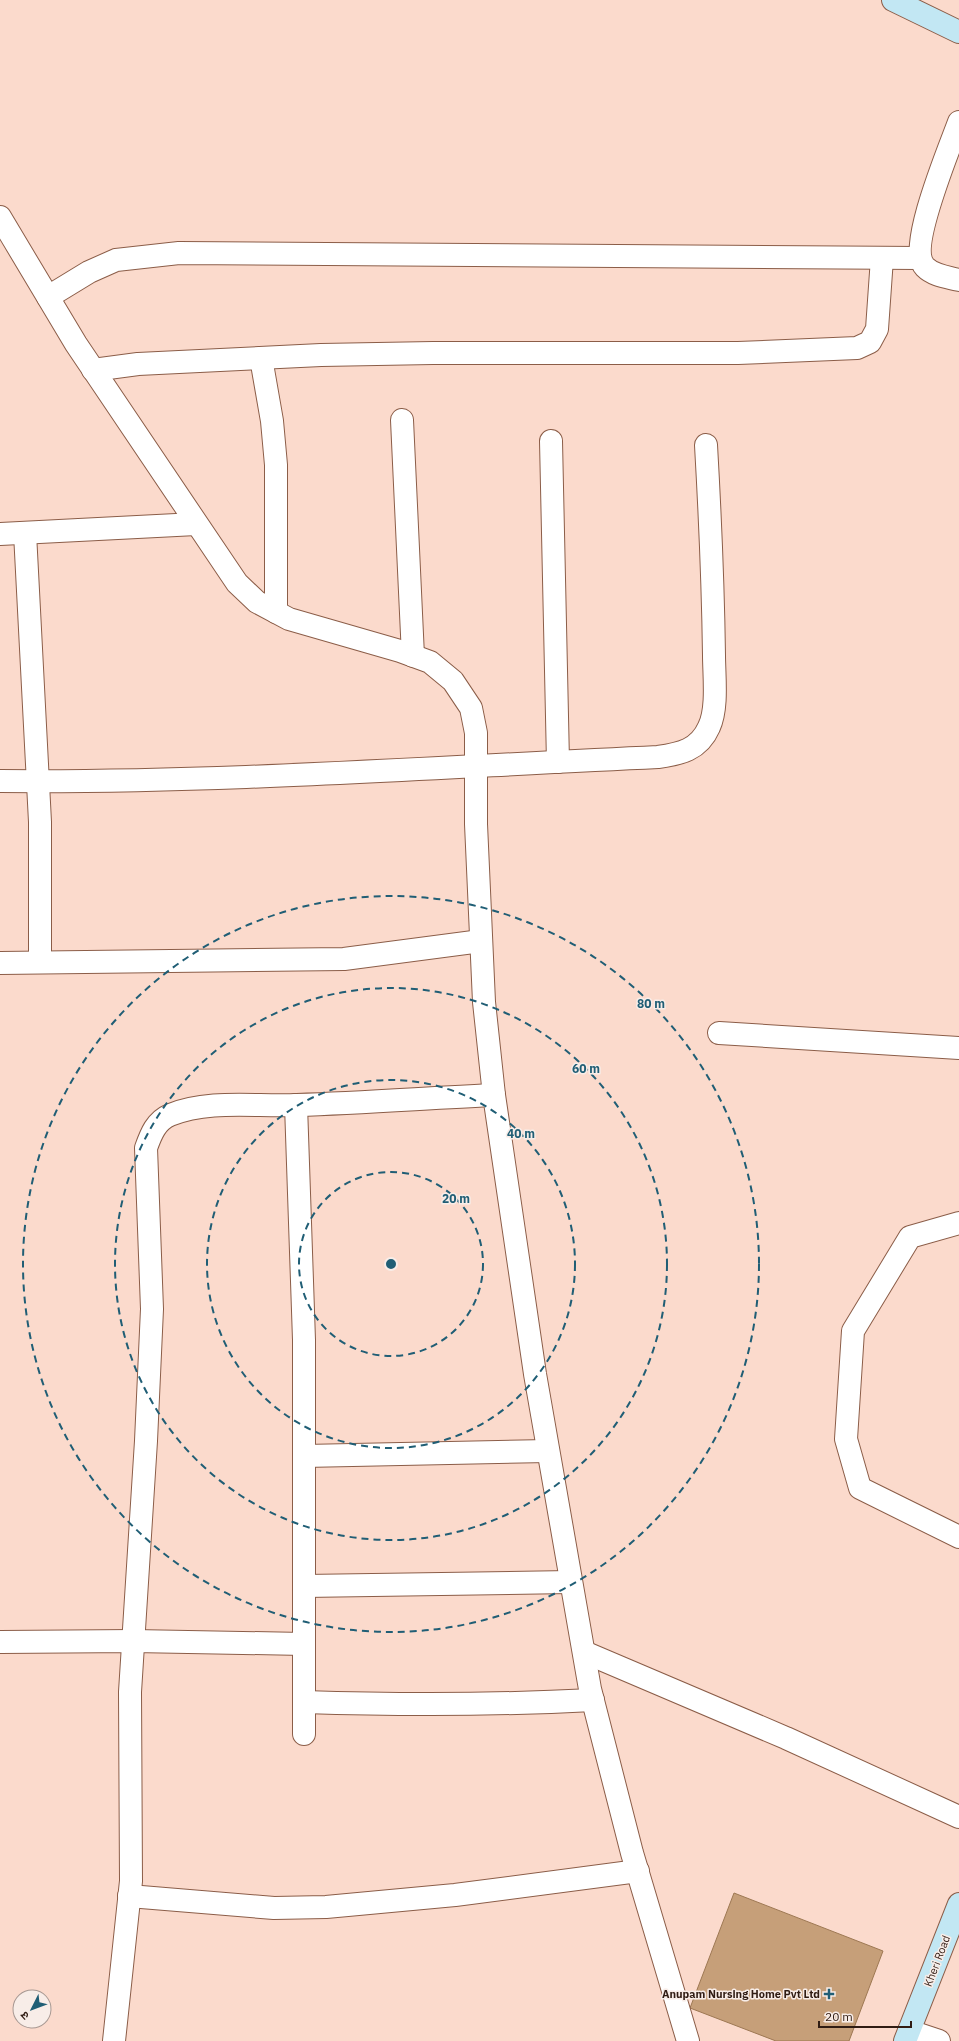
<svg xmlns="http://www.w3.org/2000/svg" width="959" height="2041" font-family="'IBM Plex Sans','Noto Sans Devanagari',sans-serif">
<rect width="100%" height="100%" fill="#fbdacc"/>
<polygon fill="#c69f79" stroke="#9d7853" points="734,1893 883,1951 849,2041 776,2041 690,2008"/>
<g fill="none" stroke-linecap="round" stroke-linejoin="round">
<g stroke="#8b5d48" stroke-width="24">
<g id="street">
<path d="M959 122C950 147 907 248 925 267 934 276 948 277 959 280"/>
<polyline points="0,217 76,344 237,583 257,602 289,619 400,651 430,662 453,681 471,708 476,733 476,824 484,1002 494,1095 535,1374 590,1689 632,1853 688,2041"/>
<polyline points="48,297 89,272 116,260 179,253 920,258"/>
<polyline points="261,358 272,421 276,465 276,612"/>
<polyline points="93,370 138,364 321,355 433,353 738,353 857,348 870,342 877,329 882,258"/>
<polyline points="402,420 413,656"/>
<polyline points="551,441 558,762"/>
<polyline points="25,533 40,822 40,962"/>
<polyline points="0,534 196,524"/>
<path d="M0 781C220 783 438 767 658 757 680 754 699 750 709 727 718 708 714 676 714 655 713 585 710 515 706 445"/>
<polyline points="0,963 344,959 481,941"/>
<polyline points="719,1033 959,1048"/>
<polyline points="296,1105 304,1340 304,1734"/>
<polyline points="959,1223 910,1237 853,1331 846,1439 860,1488 959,1537"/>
<polyline points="304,1456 548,1451"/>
<polyline points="304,1586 571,1582"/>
<polyline points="0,1642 134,1641 304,1644"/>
<polyline points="584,1652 786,1738 959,1817"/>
<path d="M304 1702C400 1705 497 1705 593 1700"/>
<polyline points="129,1896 274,1908 326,1907 455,1895 638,1871"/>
<polyline points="909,2031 939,2041"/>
<path d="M114 2041 131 1881 130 1692 146 1441 152 1309 146 1148C151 1134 156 1121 170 1115 209 1099 256 1107 297 1105 363 1103 428 1098 494 1095"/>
</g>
</g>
<g stroke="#8b5d48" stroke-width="24">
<g id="secondary">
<polyline points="893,0 959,32"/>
<polyline points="905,2041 959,1904"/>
</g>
</g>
<use href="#street" stroke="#fff" stroke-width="22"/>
<use href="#secondary" stroke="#c2e7f3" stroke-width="22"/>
</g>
<g fill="none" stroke="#205e75" stroke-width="2" stroke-dasharray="7 5">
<circle cx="391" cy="1264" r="92"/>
<circle cx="391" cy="1264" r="184"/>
<circle cx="391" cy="1264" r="276"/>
<circle cx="391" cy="1264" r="368"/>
</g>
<path fill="#205e75" stroke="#f8ede8" stroke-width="1.5" d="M827 1988h4v4h4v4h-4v4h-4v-4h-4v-4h4z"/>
<g text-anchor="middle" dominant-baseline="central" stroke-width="3" stroke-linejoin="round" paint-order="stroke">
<g font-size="11" fill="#301c13" stroke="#f8ede8">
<text transform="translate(937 1961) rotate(-69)">Kheri Road</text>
</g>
<g font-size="11" font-weight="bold" fill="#301c13" stroke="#f8ede8" text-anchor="end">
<text x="820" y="1994">Anupam Nursing Home Pvt Ltd</text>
</g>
</g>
<circle cx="391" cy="1264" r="6" fill="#205e75" stroke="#f8ede8" stroke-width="2"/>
<g font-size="12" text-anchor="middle" font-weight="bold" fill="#205e75" stroke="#f8ede8" stroke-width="3" stroke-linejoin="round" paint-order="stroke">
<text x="651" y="1008">80 m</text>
<text x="586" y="1073">60 m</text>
<text x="521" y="1138">40 m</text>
<text x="456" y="1203">20 m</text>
</g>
<g transform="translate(32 2009) rotate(228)"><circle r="19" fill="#f8ede8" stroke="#a89993"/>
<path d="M0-3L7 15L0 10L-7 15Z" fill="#205e75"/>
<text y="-6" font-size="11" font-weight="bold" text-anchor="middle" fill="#301c13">उ</text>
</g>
<path d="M819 2021v6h92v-6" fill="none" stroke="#301c13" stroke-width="2"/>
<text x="825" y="2021" font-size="12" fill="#301c13" stroke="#f8ede8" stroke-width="3" paint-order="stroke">20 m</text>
</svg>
